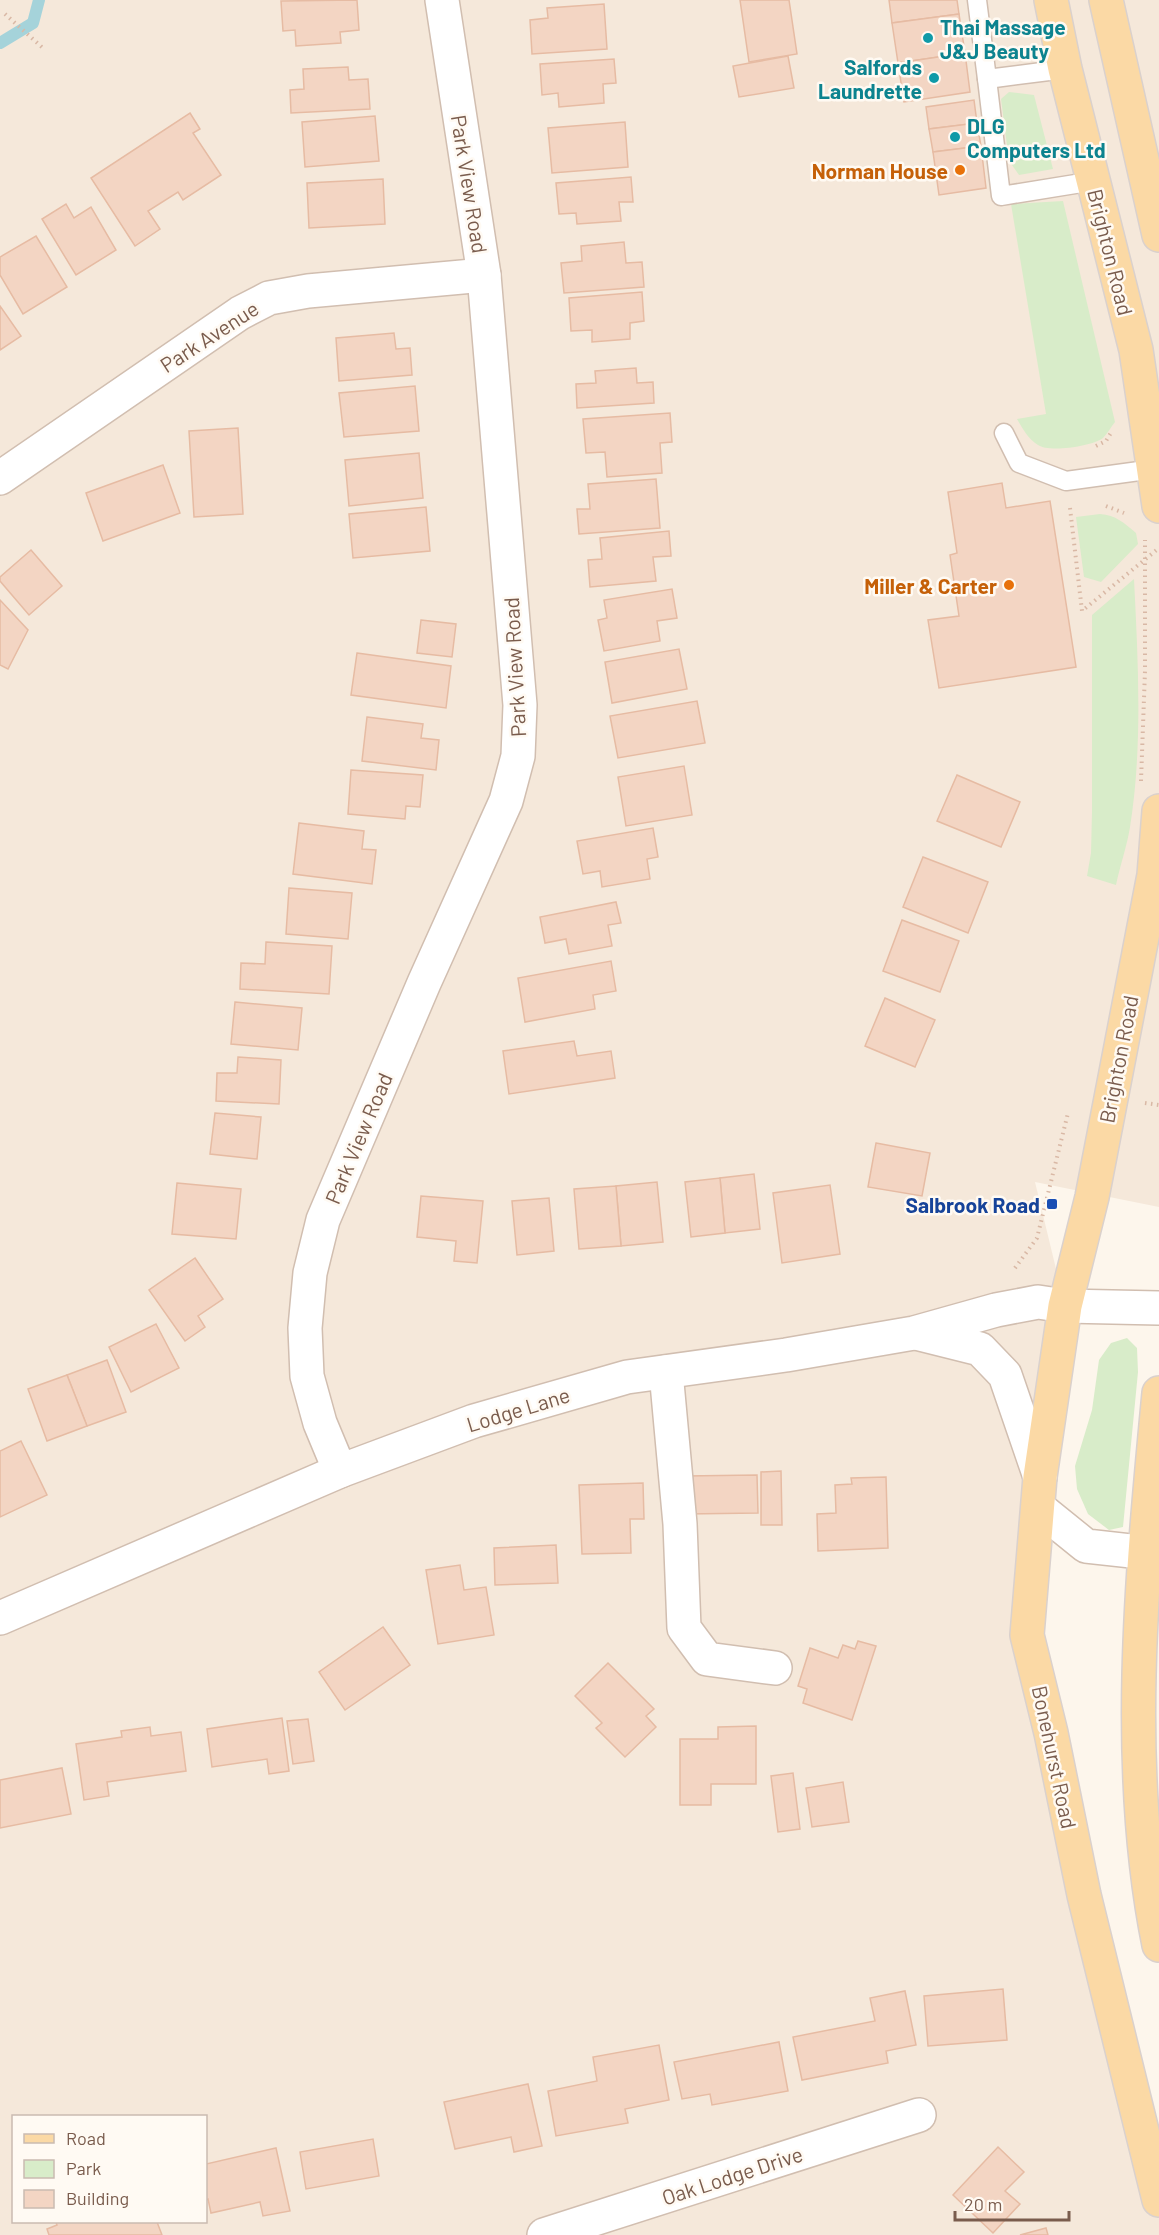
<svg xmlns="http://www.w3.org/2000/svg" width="1159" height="2235" font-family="Barlow,sans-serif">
<rect width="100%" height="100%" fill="#fdf6ec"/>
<path fill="#f5e8da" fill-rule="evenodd" d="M0 0H1159V1207L1035 1182 1065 1306 1027 1635 1159 2200V2235H0ZM14 2116H206V2222H14Z"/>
<g fill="#d8ecc9">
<polygon points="1009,92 1034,95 1053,169 1019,175 1009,161 1001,99"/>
<path d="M1063 201 1115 422C1111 427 1107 434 1103 438 1093 446 1049 453 1038 445 1028 439 1023 429 1017 419L1046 414 1011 204Z"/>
<path d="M1100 514C1116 515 1124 523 1136 533L1138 544 1101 582 1084 577 1076 517Z"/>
<path d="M1134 579C1138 660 1143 746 1130 827 1127 846 1120 866 1116 885L1087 876 1091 853 1092 812V615Z"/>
<polygon points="1127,1338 1137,1348 1138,1372 1123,1527 1109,1530 1088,1514 1077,1489 1075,1466 1092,1410 1099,1360 1111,1343"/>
</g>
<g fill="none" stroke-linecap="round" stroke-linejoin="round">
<polyline stroke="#a5d3da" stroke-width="12" points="0,43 33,23 39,0"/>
</g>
<g fill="#f3d5c3" stroke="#e6bba3" stroke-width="1.5">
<polygon points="357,0 359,30 340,32 341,43 296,46 295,30 283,31 281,1"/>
<polygon points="740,0 789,0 797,54 749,62"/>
<polygon points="889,0 957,0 959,14 892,23"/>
<polygon points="604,4 607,49 532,54 530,20 548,18 547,8"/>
<polygon points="959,14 965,53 898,63 892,23"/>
<polygon points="965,53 970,92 904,102 898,63"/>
<polygon points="788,56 794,88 739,97 733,66"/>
<polygon points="614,59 616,83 603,84 604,103 559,107 558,93 542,95 540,64"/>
<polygon points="348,67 349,80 368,79 370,109 291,113 290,90 304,89 303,69"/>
<polygon points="974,100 977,123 929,129 926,107"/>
<polygon points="190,113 200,129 193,133 221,175 183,200 178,192 148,211 160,229 135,246 91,178"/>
<polygon points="375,116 379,161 305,167 302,122"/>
<polygon points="625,122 628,167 552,173 548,128"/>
<polygon points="977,123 981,146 933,152 929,129"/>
<polygon points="981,146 986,188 939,195 933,152"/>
<polygon points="631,177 633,202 619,202 621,221 577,224 576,213 559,214 556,183"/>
<polygon points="383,179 385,224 309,228 307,183"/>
<polygon points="66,204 74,218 91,207 116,250 76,275 42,219"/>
<polygon points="36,236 67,287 23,314 0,275 0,257"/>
<polygon points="624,242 626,263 642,262 644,287 564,293 561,263 582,261 581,246"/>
<polygon points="642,292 644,321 630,323 630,339 592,342 592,330 571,331 569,298"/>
<polygon points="0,306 21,336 0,350"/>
<polygon points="394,333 396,349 410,348 412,375 339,381 336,338"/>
<polygon points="636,368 637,383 653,382 654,403 577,408 576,384 596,383 595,371"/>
<polygon points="415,386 419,431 344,437 339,393"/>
<polygon points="670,413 672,442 660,443 662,473 607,477 605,452 586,453 583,419"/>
<polygon points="238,428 243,514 194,517 189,431"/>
<polygon points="419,453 423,498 349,506 345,460"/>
<polygon points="163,465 180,513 103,541 86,493"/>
<polygon points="656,479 660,528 579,534 577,509 590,509 588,484"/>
<polygon points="1002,483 1006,508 1050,501 1076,667 939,688 928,620 959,616 950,555 957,553 948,492"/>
<polygon points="426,507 430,551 353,558 349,514"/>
<polygon points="669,531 671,556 653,557 656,581 590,587 588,560 602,559 600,538"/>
<polygon points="31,550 62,586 29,615 0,581 0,577"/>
<polygon points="672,589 677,618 657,621 660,641 604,651 598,620 607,618 604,600"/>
<polygon points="0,600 28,630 8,669 0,665"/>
<polygon points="421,620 456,624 452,657 417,653"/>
<polygon points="679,649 687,689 612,703 605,662"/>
<polygon points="357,653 451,666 446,708 351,695"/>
<polygon points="697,701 705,743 618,758 610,716"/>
<polygon points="367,717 423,724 421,738 439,740 436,770 362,761"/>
<polygon points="684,766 692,815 626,826 618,777"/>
<polygon points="351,770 423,775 420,807 406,806 405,819 348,814"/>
<polygon points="957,775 1020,802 1001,847 937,821"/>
<polygon points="299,823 364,831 362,849 376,850 372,884 293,874"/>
<polygon points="653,828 658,857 647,859 650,879 602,887 600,871 583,874 577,841"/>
<polygon points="923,857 988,882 968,933 903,907"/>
<polygon points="289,888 352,893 348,939 286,934"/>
<polygon points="616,902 621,923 608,925 612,946 569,954 566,939 545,943 540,917"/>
<polygon points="902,920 959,941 940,992 883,971"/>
<polygon points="266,942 332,946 329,994 240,989 241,963 265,964"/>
<polygon points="611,961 616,991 593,995 595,1009 525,1022 518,978"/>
<polygon points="885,998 935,1020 915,1067 865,1046"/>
<polygon points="235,1002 302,1008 298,1050 231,1044"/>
<polygon points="574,1041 577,1056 611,1051 615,1078 509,1094 503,1051"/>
<polygon points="238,1057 281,1060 279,1104 216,1101 217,1073 237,1073"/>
<polygon points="215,1113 261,1117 257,1159 210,1154"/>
<polygon points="876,1143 930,1153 922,1196 868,1187"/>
<polygon points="754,1174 760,1229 725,1233 720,1178"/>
<polygon points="720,1178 725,1233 691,1237 685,1182"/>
<polygon points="657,1182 663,1242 621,1246 616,1186"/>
<polygon points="177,1183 241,1189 236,1239 172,1234"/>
<polygon points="830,1185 840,1254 782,1263 773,1193"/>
<polygon points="616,1186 621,1246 579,1249 574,1189"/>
<polygon points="421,1196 483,1201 477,1263 454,1261 456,1241 417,1237"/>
<polygon points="549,1198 554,1251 517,1255 512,1201"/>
<polygon points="195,1258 223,1299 198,1316 205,1327 185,1341 149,1290"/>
<polygon points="156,1324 179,1368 131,1392 109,1347"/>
<polygon points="107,1360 126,1412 87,1426 67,1375"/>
<polygon points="67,1375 87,1426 47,1441 28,1389"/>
<polygon points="21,1441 47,1495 0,1517 0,1451"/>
<polygon points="781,1471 782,1525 761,1525 761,1472"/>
<polygon points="757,1475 758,1513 686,1514 685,1476"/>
<polygon points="886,1477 888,1548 818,1551 817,1514 836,1513 835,1485 852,1484 851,1478"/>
<polygon points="643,1483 644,1519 630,1519 631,1553 582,1554 579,1485"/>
<polygon points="556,1545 558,1583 495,1585 494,1548"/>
<polygon points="460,1565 464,1590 486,1587 494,1635 438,1644 426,1570"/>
<polygon points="383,1627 410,1665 345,1710 319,1672"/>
<polygon points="858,1641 876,1646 852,1720 803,1703 807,1689 798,1686 810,1648 838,1658 843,1645 855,1649"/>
<polygon points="608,1663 654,1709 646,1716 656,1727 625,1757 596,1728 602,1723 575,1696"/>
<polygon points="282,1718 289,1771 269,1774 267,1759 212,1767 207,1729"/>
<polygon points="308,1719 314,1761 293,1764 287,1721"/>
<polygon points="756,1726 756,1784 711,1784 711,1805 680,1805 680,1739 718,1739 718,1727"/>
<polygon points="150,1727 151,1736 181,1732 186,1771 107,1782 109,1796 84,1800 76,1744 122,1737 121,1731"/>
<polygon points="62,1768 71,1814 0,1828 0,1780"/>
<polygon points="793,1773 800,1829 778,1832 771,1776"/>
<polygon points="843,1782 849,1822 812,1827 806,1788"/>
<polygon points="1003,1989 1007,2040 928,2046 924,1996"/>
<polygon points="905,1991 916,2045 886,2051 888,2063 802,2080 793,2037 875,2021 870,1998"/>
<polygon points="779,2042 788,2091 712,2105 710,2094 682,2099 674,2062"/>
<polygon points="659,2045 669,2100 625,2109 628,2123 556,2136 548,2091 597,2081 593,2057"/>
<polygon points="528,2084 542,2146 514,2152 511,2137 455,2149 444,2102"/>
<polygon points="373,2139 379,2176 306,2189 300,2152"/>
<polygon points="998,2147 1024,2172 1005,2191 1020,2204 993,2233 953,2195"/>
<polygon points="276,2148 290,2211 263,2216 260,2202 211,2213 208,2199 206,2200 206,2164"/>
<polygon points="56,2222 157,2222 162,2235 49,2235 47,2229 57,2225"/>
<polygon points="1046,2228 1048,2235 1020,2235"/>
</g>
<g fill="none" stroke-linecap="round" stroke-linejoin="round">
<g stroke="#d1beb0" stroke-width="21">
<g id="service">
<polyline points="977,0 987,79 1065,69"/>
<polyline points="987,79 1001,196 1094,181"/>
<polyline points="1004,433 1019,463 1066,481 1154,469"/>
</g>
</g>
<g stroke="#d1beb0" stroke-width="36">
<g id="minor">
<polyline points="0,478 240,313 269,298 308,291 484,275"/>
<polyline points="1065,1306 1159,1308"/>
<polyline points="666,1372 680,1524 684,1628 707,1659 775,1668"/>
<polyline points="340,1471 320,1423 307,1376 305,1328 310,1273 323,1220 424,983 506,801 518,756 520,705 484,275 442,0"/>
<polyline points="1039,1508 1086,1546 1159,1554"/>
<polyline points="544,2235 919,2115"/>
</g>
</g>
<g stroke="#d1beb0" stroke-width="36">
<g id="tertiary">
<polyline points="916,1333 980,1349 1005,1375 1040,1477"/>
<polyline points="0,1618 340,1471 474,1421 627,1377 786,1355 914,1333 996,1310 1038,1302 1065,1306"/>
</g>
</g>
<g stroke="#dad1cd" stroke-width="36">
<g id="primary">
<polyline points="1051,0 1065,69 1136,350 1159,506"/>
<polyline points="1106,0 1159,235"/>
<polyline points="1159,811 1154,875 1092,1197 1065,1306 1040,1477 1027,1635 1051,1733 1084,1895 1159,2200"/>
<path d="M1159 1393C1142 1573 1123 1767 1159 1945"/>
</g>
</g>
<g stroke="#d9b8a5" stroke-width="4" stroke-dasharray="1.5 4.5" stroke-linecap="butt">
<polyline points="5,14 45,50"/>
<polyline points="1096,446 1106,441 1112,431"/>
<polyline points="1106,506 1124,513"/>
<polyline points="1070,508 1082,611 1159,548"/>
<polyline points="1141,781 1145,671 1145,540"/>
<polyline points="1145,1103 1159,1105"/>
<polyline points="1015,1268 1037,1238 1068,1113"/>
</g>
<use href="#service" stroke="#fff" stroke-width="18"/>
<use href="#minor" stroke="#fff" stroke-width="33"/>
<use href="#tertiary" stroke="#fff" stroke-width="33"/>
<use href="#primary" stroke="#fbd9a5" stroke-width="33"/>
</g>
<g fill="#0f9aa8" stroke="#fffaf3" stroke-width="2">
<circle cx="928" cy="38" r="6"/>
<circle cx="934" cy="78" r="6"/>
<circle cx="955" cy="137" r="6"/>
</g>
<g fill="#e8710a" stroke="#fffaf3" stroke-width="2">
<circle cx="960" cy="170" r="6"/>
<circle cx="1009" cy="585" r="6"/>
</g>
<rect fill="#1a4fb4" stroke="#fffaf3" stroke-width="2" x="1046" y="1198" width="12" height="12" rx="3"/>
<g text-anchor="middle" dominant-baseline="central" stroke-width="5" stroke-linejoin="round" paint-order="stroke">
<g font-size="21" font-weight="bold" fill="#0d838f" stroke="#fffaf3" text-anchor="start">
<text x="940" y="26">Thai Massage<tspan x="940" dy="24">J&amp;J Beauty</tspan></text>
<text x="922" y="66" text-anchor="end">Salfords<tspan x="922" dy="24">Laundrette</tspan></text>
<text x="967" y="125">DLG<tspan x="967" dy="24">Computers Ltd</tspan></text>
</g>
<g font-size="21" font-weight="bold" fill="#c56008" stroke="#fffaf3" text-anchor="end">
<text x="948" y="170">Norman House</text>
<text x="997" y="585">Miller &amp; Carter</text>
</g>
<g font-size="21" fill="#7a5c4d" stroke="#fffaf3">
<text transform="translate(470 184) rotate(81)">Park View Road</text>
<text transform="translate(1111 252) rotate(76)">Brighton Road</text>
<text transform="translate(209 336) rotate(-33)">Park Avenue</text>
<text transform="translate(514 667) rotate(-93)">Park View Road</text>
<text transform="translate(1118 1059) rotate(-79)">Brighton Road</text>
<text transform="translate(358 1138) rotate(-67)">Park View Road</text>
<text transform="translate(518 1409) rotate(-17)">Lodge Lane</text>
<text transform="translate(1055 1757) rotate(78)">Bonehurst Road</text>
<text transform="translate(732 2175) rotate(-18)">Oak Lodge Drive</text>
</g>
<g font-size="21" font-weight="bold" fill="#164399" stroke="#fffaf3" text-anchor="end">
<text x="1040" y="1204">Salbrook Road</text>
</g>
</g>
<rect x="12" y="2115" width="195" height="108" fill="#fffaf3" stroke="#cabbb1" stroke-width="1.5"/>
<rect x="24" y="2134" width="30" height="9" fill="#fbd9a5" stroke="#cabbb1" stroke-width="1.5"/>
<text x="66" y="2145" font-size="18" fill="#7a5c4d">Road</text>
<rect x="24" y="2160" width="30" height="18" fill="#d8ecc9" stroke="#cabbb1" stroke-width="1.5"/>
<text x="66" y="2175" font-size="18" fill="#7a5c4d">Park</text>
<rect x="24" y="2190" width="30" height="18" fill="#f3d5c3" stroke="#cabbb1" stroke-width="1.5"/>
<text x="66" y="2205" font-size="18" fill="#7a5c4d">Building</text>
<path d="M955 2211v9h114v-9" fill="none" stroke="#7a5c4d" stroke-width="3"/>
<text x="964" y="2211" font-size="18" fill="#7a5c4d" stroke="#fffaf3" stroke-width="4.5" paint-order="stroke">20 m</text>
</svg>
